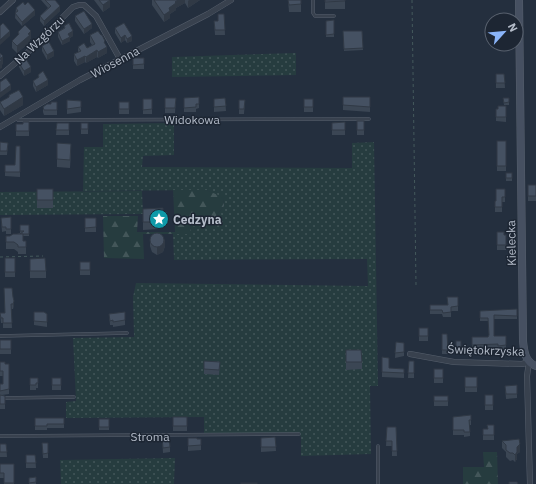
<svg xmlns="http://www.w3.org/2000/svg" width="536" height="484" font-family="'IBM Plex Sans',sans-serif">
<defs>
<pattern id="grass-dots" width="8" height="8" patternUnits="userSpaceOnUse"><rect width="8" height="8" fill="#263c3f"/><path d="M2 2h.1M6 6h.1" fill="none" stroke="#435659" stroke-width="1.8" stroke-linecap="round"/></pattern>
<pattern id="forest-firs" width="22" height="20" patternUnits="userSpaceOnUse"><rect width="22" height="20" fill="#263c3f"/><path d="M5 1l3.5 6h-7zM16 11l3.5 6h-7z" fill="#435659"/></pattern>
</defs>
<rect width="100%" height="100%" fill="#242f3e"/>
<g fill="url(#grass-dots)">
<polygon points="296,53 296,75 172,77 172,57"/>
<polygon points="174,123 174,155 143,156 142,167 352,168 352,143 374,142 378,386 370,386 371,454 301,456 301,437 299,434 204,435 204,417 66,418 66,402 76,401 73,338 134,337 133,297 136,283 368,286 367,259 174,260 173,234 189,234 191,226 215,217 224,206 223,198 206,190 83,191 84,147 103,147 103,124"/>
<polygon points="142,191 143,214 0,215 0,192"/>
<polygon points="175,458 174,484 61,484 60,460"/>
</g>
<g fill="url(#forest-firs)">
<polygon points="173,190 206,190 223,197 224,206 215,217 215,229 191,226 190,234 143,234 144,259 104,258 103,216 138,216 137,232 175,232"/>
<polygon points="483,452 497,452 498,484 463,484 463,467 484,467"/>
</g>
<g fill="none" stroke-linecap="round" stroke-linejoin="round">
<g stroke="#565f6c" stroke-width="3.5">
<g id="lane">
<polyline points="313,0 313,13 315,16 334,16"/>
<polyline points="16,118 18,120 369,119"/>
<polyline points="0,336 127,333"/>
<polyline points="0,398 74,397"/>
<polyline points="0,436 299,434"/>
<polyline points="378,446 378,484"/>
</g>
</g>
<g stroke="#565f6c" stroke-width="6">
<g id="street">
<polyline points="0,12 13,0"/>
<polyline points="0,76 27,53 73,7 79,5 84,5 96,16 120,59"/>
<polyline points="0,127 80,80 208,14 231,0"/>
<polyline points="410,354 454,362 522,364 529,362 527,376 530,484"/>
</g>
</g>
<g stroke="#565f6c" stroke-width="8">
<path id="secondary" d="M519 0 523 341C524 351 525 362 536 366"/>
</g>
<g stroke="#44595c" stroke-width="1" stroke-dasharray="3 3" stroke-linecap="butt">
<polyline points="412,0 416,285"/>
<polyline points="0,257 43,256"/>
</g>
<use href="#lane" stroke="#38414e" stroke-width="2.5"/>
<use href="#street" stroke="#38414e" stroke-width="5"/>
<use href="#secondary" stroke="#465061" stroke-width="7"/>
</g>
<g fill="#3b4654">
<polygon points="41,0 55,0 60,11 44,26 40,21 40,16 48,8"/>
<polygon points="94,0 110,0 110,7 103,12"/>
<polygon points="152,0 200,0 188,8 185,3 176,8 176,10 170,14 170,18 164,22 152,5"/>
<polygon points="288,0 301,0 301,12 289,12"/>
<rect x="325" y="0" width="20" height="9"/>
<polygon points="16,8 35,15 22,26 15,18"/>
<polygon points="224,14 225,35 215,35 214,21 218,21"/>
<polygon points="75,16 92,28 84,34 75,21"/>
<polygon points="334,20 334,37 326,37 326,21"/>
<polygon points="64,26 73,36 70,38 70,41 62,45 58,37 58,32 64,28"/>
<polygon points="115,28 132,41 127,43 125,40 121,43 115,33"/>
<polygon points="343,31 362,31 363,50 344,51"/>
<polygon points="18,32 31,39 30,39 30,42 17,53 12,48 12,41 18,35"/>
<polygon points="90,35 105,44 107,53 98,58 97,57 86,63 85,62 77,66 74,61 74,54 78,52 78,47 87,48 92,45 90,42"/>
<polygon points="42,46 54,56 47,60 42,51"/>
<rect x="133" y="58" width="11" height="11"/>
<polygon points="19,63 31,72 24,76 19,67"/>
<polygon points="496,74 504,74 505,88 496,88"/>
<polygon points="38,75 48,85 36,92 33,86 33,81 38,78"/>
<polygon points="9,95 23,105 4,116 0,110 0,102 9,98"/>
<polygon points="343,97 370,97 370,112 343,110"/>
<polygon points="165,98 176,98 175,113 165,113"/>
<polygon points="184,98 199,104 199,108 196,109 196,112 184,112"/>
<polygon points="225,98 226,111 214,112 214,99"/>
<polygon points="503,98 509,98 509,105 504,105"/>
<rect x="143" y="99" width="9" height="15"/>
<rect x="304" y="99" width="9" height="13"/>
<polygon points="67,100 81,101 81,112 67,114"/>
<polygon points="239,100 245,100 244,114 239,114"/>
<polygon points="57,102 57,115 44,115 43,112 43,107"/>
<rect x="119" y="102" width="10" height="12"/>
<polygon points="506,106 506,122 496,121 496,109 498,109"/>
<rect x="357" y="121" width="7" height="14"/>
<polygon points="29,122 29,136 16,136 16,124 23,124"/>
<polygon points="345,122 345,135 332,135 332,123"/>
<polygon points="57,123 69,123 69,135 56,135"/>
<rect x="81" y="123" width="7" height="11"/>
<rect x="497" y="141" width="9" height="30"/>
<polygon points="0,142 8,143 7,155 0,155"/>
<polygon points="20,146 20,177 5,176 5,165 15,165"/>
<polygon points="71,151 70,168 57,167 57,159"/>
<rect x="506" y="173" width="6" height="8"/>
<rect x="528" y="185" width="8" height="16"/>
<rect x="37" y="189" width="16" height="19"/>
<polygon points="496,189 505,197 505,202 502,202 502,212 495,212 495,201 496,201"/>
<polygon points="143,209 163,218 163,225 158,225 158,229 143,230"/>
<polygon points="11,217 11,234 6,234 6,231 2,232 1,218"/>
<rect x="85" y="218" width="11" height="14"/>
<polygon points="20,225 29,225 29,236 23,236 23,241 26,241 26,254 18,254 18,252 14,249 6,249 6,236 10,236 20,233"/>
<polygon points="497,232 504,235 506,235 506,250 497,250"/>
<polygon points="150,239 165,246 163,252 157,255 152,252 150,246"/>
<rect x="5" y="258" width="10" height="19"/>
<polygon points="30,259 46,271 46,278 30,278"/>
<rect x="80" y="262" width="10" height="13"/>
<polygon points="13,297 14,305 13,309 11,309 12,328 3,328 3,323 1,323 0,313 5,313"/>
<polygon points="458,297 458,311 451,311 451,317 443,317 442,314 430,314 430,305 447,305"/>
<polygon points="517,309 517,319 494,319 494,336 506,336 506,349 498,349 498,347 472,348 472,337 488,337 489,335 488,321 480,321 480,311"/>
<polygon points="34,312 47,314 47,327 34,325"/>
<polygon points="125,312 125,325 113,327 113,325 110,325 109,314"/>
<rect x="419" y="328" width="9" height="13"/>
<polygon points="442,334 448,350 448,354 442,354"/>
<rect x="0" y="340" width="11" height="14"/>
<rect x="456" y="341" width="5" height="13"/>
<polygon points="396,342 404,343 404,356 395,358"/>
<polygon points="346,350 362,362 362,369 346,370"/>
<polygon points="204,361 220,362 219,375 204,374"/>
<polygon points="409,361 414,361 414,378 408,378"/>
<polygon points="0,362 5,364 9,364 9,394 2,395 5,396 5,409 0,409 0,384 3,384 3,376 0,376"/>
<polygon points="389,368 404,369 404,378 382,377 382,372"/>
<rect x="434" y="369" width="9" height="14"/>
<rect x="465" y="377" width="12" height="15"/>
<polygon points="30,378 38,378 38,388 36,388 36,390 30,390"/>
<rect x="52" y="378" width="9" height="12"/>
<polygon points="505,386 517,394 517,398 506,399"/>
<rect x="485" y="395" width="8" height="15"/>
<rect x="434" y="396" width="14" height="10"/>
<polygon points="471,415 471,425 470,425 470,436 464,437 464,435 453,435 453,417"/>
<rect x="173" y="417" width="14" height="14"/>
<polygon points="35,418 64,418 64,428 47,428 47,430 35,430"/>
<rect x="99" y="419" width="10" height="11"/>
<polygon points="494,425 494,440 483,440 483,429 488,429"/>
<polygon points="387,427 396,427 397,456 392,456 392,446 386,446"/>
<polygon points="162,437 170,447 170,452 163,453"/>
<polygon points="275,437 276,451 261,452 261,438"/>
<polygon points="188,438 201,439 201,450 188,451"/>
<polygon points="502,441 520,452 517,454 517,459 515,462 513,460 510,461 506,457 506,452 502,448"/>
<polygon points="42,443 48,443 48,458 43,458"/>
<polygon points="0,444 6,444 7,457 0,457"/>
<polygon points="26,455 35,455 36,468 26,468"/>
<polygon points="0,464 14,464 14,484 4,484 4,478 0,478"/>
<polygon points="36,477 36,484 29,484 29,478"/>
</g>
<g fill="#303945">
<polygon points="110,0 110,7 103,12 103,5"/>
<polygon points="178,0 185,0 185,3 176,8 176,10 170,14 170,18 164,22 164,15 169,8"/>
<polygon points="189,0 200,0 188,8 188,1"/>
<polygon points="60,6 60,11 44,26 44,21"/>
<polygon points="35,10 35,15 22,26 22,22"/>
<polygon points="92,24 92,28 84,34 84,29"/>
<polygon points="10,31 10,36 0,45 0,40"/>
<polygon points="31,31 31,39 30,39 30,42 17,53 17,46"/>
<polygon points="73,31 73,36 70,38 70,41 62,45 62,41 68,34"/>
<polygon points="125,35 125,40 121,43 121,38"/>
<polygon points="132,36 132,41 127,43 127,39"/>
<polygon points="107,47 107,53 98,58 98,52"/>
<polygon points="97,50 97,57 86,63 86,57"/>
<polygon points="54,51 54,56 47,60 47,55"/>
<polygon points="3,56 3,64 2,65 2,68 0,69 0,59"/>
<polygon points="85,56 85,62 77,66 77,60"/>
<polygon points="31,67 31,72 24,76 24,71"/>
<polygon points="48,80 48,85 36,92 36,87"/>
<polygon points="11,85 11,90 0,98 0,93"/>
<polygon points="23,97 23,105 4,116 4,109"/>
<polygon points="165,239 165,246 163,252 157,255 157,247"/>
<polygon points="14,301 14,305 13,309 13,304"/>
<polygon points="520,444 520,452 517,454 517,459 515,462 515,455 517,447"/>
</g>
<g fill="#455162" stroke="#303945">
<polygon points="45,0 55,0 60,6 44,21 40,16 51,6"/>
<polygon points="99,0 110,0 103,5"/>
<polygon points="154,0 178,0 175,2 176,3 169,8 170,11 164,15"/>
<polygon points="288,0 301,0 301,4 289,5"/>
<polygon points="325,0 345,0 345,1 325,2"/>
<polygon points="23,2 25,5 28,2 35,10 22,22 15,13 18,11 16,8"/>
<polygon points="84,11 92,24 84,29 75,16"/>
<polygon points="218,14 224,14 225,30 215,30 214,21 218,21"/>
<polygon points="334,20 334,34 326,35 326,21"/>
<polygon points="3,23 10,31 0,40 0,26"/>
<polygon points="69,23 73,31 68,34 70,37 62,41 58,32 65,28 64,26"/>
<polygon points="124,23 132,36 127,39 125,35 121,38 115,28"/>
<polygon points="25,25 31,31 28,34 30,35 17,46 12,41 19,34 18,32"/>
<polygon points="98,31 101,35 102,35 105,41 104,42 107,47 98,52 97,50 86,57 85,56 77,60 74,54 81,51 78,47 84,43 87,48 95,44 90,35"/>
<polygon points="343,31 362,31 363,48 344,49"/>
<polygon points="49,42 54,51 47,55 42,46"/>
<polygon points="0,53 3,56 0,59 2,60 0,62"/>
<polygon points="133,58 144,58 144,64 133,65"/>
<polygon points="26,59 31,67 24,71 19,63"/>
<polygon points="43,71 48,80 36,87 33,81 39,77 38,75"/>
<polygon points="496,74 504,74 505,83 496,83"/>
<polygon points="6,78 11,85 0,93 0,82"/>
<polygon points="19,90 23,97 4,109 0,102 9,97 9,95"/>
<polygon points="199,97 199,104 196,104 196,107 184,108 184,98"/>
<polygon points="343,97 370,97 370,107 343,105"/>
<polygon points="165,98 176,98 175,108 165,108"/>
<polygon points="225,98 226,106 214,107 214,99"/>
<polygon points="503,98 509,98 509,102 504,103"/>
<polygon points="143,99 152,99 152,109 143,110"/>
<rect x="304" y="99" width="9" height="8"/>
<polygon points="67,100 81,101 81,107 67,109"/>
<polygon points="239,100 245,100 244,109 239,109"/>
<polygon points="51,102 57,102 57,110 44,110 43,107 47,104 51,104"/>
<rect x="119" y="102" width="10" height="7"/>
<polygon points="498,106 506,106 506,117 496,117 496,109 498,109"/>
<rect x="357" y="121" width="7" height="9"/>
<polygon points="23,122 29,122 29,131 16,131 16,124 23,124"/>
<polygon points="345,122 345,130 332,130 332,123"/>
<polygon points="57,123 69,123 69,130 56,130"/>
<rect x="81" y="123" width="7" height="6"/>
<rect x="497" y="141" width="9" height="25"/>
<polygon points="0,142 8,143 7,151 0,151"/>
<polygon points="57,143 71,144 70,160 57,159"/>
<polygon points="16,146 20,146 20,172 5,172 5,165 15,165"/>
<rect x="506" y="173" width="6" height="5"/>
<rect x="528" y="185" width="8" height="11"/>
<rect x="37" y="189" width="16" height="11"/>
<polygon points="496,189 505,189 505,197 502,197 502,207 495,207 495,201 496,201"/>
<polygon points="163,208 163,218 158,218 158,222 143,222 143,209"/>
<polygon points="11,217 11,229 6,229 6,227 2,227 1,218"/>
<polygon points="85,218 96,218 96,227 85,228"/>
<polygon points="20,225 29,225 29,234 20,234 24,231 20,231"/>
<polygon points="497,232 504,232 504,235 506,235 506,245 497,245"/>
<circle cx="157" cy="240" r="7"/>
<polygon points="13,234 23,234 23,241 26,241 26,247 18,247 18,245 14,242 6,242 6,236 10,236"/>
<rect x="5" y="258" width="10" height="14"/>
<polygon points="45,258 46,271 30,271 30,259"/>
<rect x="80" y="262" width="10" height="8"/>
<polygon points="4,288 12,288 13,297 14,301 13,304 11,304 12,323 3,323 3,318 1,318 0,313 5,313"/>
<polygon points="447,297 458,297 458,306 451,307 451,312 443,313 442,310 430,310 430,305 448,305"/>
<polygon points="517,309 517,316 494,315 494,336 506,336 506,345 498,346 498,344 472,345 472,337 488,337 489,335 488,318 480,318 480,311"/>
<polygon points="34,312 44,312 47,314 47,322 34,321"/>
<polygon points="125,312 125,320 113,322 113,320 110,321 109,314"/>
<rect x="419" y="328" width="9" height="8"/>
<polygon points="442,334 447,334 448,350 442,350"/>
<rect x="0" y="340" width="11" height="9"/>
<rect x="456" y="341" width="5" height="8"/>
<polygon points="396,342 404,343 404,352 395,353"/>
<polygon points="346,350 361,350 362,362 346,362"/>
<polygon points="382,357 389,358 389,368 404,369 404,373 382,372"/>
<polygon points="204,361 220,362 219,370 204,369"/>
<polygon points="409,361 414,361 414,373 408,373"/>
<polygon points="0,362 5,362 5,364 9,364 9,389 0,391 0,384 3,384 3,371 0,371"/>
<rect x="434" y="369" width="9" height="9"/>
<rect x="465" y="377" width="12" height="10"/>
<polygon points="30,378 38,378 38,383 36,383 36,385 30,385"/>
<rect x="52" y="378" width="9" height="7"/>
<polygon points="517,385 517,394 506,394 505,386"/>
<polygon points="0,395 5,396 5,404 0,404"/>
<rect x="485" y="395" width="8" height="10"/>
<rect x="434" y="396" width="14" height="5"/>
<polygon points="471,415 471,420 469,420 470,432 464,432 464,430 453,430 453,417"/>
<rect x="173" y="417" width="14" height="9"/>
<polygon points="35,418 64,418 64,424 47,424 47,426 35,426"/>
<rect x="99" y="419" width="10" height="8"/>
<polygon points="487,425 494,425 494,435 483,435 483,429 488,429"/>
<polygon points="387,427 396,427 397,451 392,451 392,441 386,441"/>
<polygon points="169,436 170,447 163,448 162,437"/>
<polygon points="275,437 276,447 261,447 261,438"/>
<polygon points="188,438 197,438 197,439 201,439 201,445 188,446"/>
<polygon points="519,439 520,444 517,447 517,452 515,455 513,453 510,453 506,450 506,445 502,441"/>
<polygon points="42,443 48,443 48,453 43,454"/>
<polygon points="0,444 6,444 7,452 0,452"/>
<polygon points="26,455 35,455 36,463 26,463"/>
<polygon points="0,464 14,464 14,483 4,483 4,473 0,473"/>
<polygon points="36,477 36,482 29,483 29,478"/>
<polygon points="509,482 517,482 518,484 509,484"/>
<rect x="241" y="483" width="16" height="1"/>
</g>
<defs>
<g id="sight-disc" transform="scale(1)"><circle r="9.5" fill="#0f9aa8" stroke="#1d2633"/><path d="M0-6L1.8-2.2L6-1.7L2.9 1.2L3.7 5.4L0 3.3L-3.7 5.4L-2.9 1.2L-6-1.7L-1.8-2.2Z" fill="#fff"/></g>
</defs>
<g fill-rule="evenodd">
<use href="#sight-disc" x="159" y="219"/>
</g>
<g text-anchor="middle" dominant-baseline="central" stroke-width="3" stroke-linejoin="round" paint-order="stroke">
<g font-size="12" fill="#b4bcc9" stroke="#1d2633">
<text transform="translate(39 40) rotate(-44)">Na Wzgórzu</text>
<text transform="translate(115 62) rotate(-28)">Wiosenna</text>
<text x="192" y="119">Widokowa</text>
<text transform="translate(511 243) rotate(-91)">Kielecka</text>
<text transform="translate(486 350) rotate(2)">Świętokrzyska</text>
<text x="150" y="436">Stroma</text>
</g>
<g font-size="12" font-weight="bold" fill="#b4bcc9" stroke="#1d2633" text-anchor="start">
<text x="173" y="219">Cedzyna</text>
</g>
</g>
<g transform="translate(504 32) rotate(63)"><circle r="19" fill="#1d2633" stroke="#59626f"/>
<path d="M0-3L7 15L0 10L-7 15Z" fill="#8ab4f8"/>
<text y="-6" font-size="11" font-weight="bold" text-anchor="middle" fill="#b4bcc9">N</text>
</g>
</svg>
